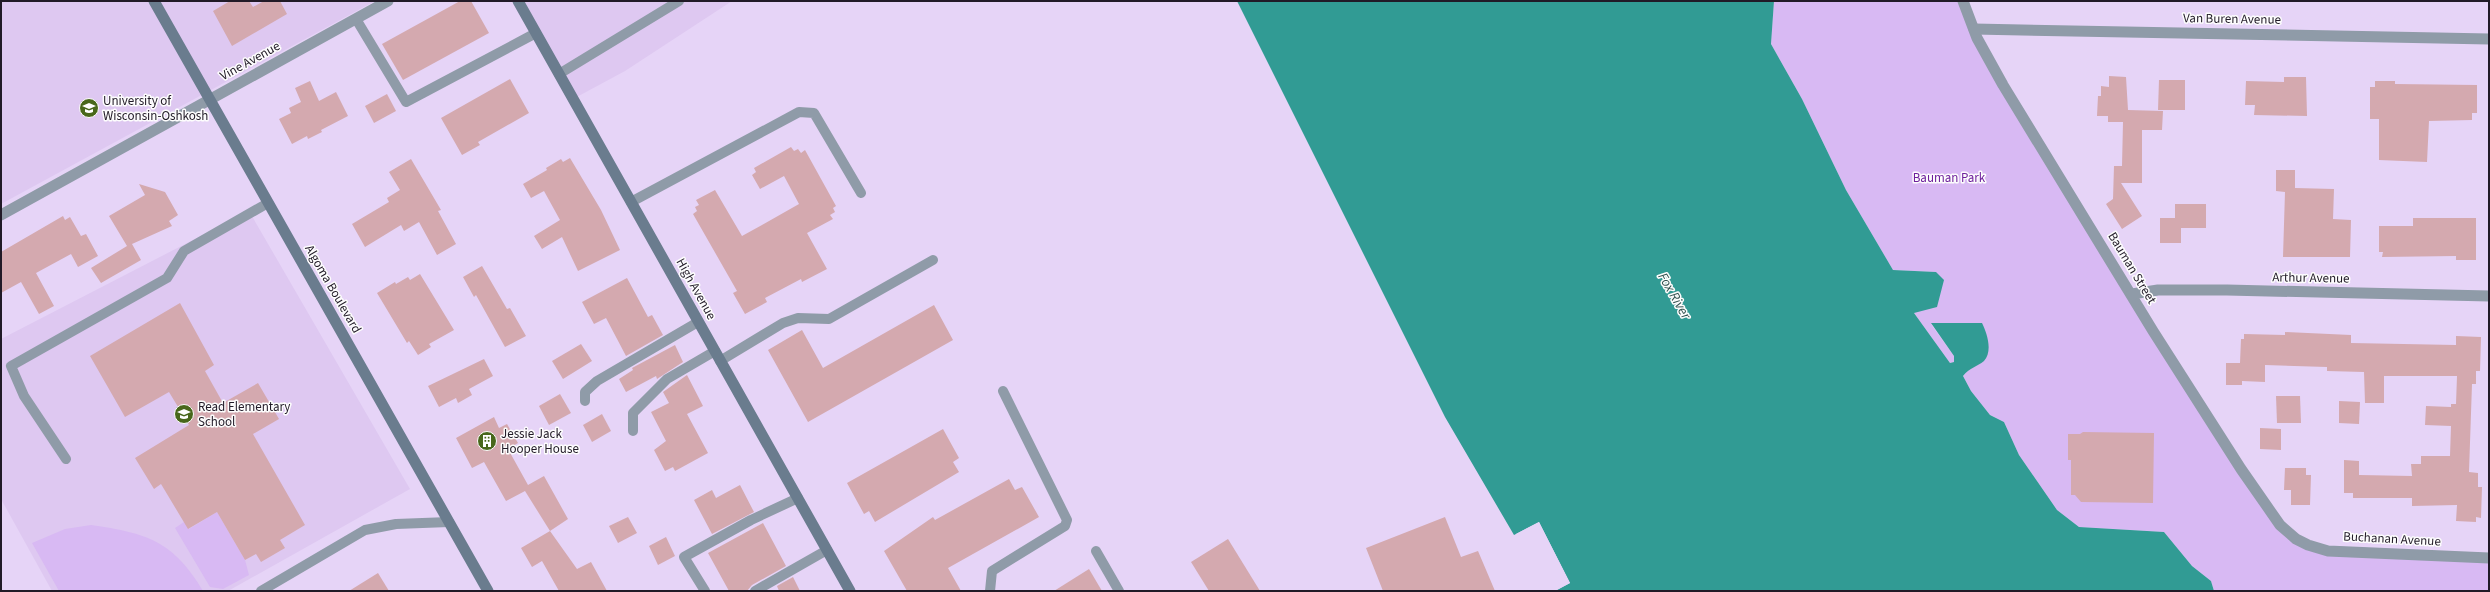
<svg xmlns="http://www.w3.org/2000/svg" width="2490" height="592" font-family="'Source Sans 3',sans-serif">
<rect width="100%" height="100%" fill="#e6d4f7"/>
<g fill="#dec8f1">
<polygon points="1,1 375,1 1,204"/>
<polygon points="519,1 732,1 625,71 573,99"/>
<polygon points="249,211 410,489 228,591 52,591 1,499 1,339"/>
</g>
<g fill="#d8b9f3">
<polygon points="1774,1 1963,1 2003,85 2280,525 2308,545 2489,558 2489,591 2214,591 2211,581 2192,566 2164,532 2079,527 2057,510 2019,455 2004,422 1990,415 1971,391 1963,376 1971,367 1984,360 1931,324 1954,356 1954,362 1950,363 1914,313 1936,272 1893,270 1846,190 1802,99 1771,44"/>
<polygon points="217,512 245,560 249,575 223,589 210,587 175,528 184,522 189,529"/>
<path d="M91 525C147 533 173 541 203 591H59L32 543 65 529Z"/>
</g>
<path fill="#319b94" d="M1237 1H1774L1771 44 1802 99 1846 190 1893 270 1936 272 1944 280 1937 307 1914 313 1950 363 1954 362V356L1931 323H1982C1987 333 1993 351 1984 361 1977 367 1970 367 1963 376L1971 391 1990 415 2004 422 2019 455 2057 510 2079 527 2164 532 2192 566 2211 581 2214 591H1555L1570 583 1539 522 1514 535 1445 417Z"/>
<polygon fill="#e6d4f7" points="1539,522 1570,583 1555,591 1553,591 1568,582 1538,525 1517,536 1516,534"/>
<g fill="#d4a9af">
<polygon points="230,1 249,1 253,7 264,1 280,1 287,14 232,46 213,11"/>
<polygon points="460,1 471,1 489,33 403,80 382,44"/>
<polygon points="2109,76 2126,77 2128,110 2163,111 2162,130 2142,130 2142,183 2121,183 2142,216 2122,229 2106,204 2113,199 2114,166 2122,166 2123,122 2108,122 2108,116 2097,116 2098,96 2101,96 2101,86 2109,87"/>
<polygon points="2284,77 2306,77 2307,116 2254,115 2255,105 2245,105 2246,81 2284,82"/>
<polygon points="510,79 529,113 478,142 480,145 462,155 441,118"/>
<polygon points="2159,80 2185,80 2185,110 2158,110"/>
<polygon points="310,81 319,101 336,92 348,116 321,130 322,132 308,139 307,136 292,144 279,119 291,113 289,108 301,102 295,88"/>
<polygon points="2375,81 2395,81 2395,84 2477,85 2477,113 2472,113 2472,120 2429,121 2427,162 2379,160 2379,119 2370,119 2370,87 2375,87"/>
<polygon points="387,94 396,111 374,123 365,106"/>
<polygon points="791,147 794,151 798,149 801,153 805,150 836,206 833,208 835,212 830,215 833,219 807,233 827,269 802,282 801,279 765,298 767,302 745,314 733,293 737,291 693,214 697,211 695,207 699,205 696,200 715,190 742,236 762,225 799,204 784,176 760,189 752,175 756,172 754,168"/>
<polygon points="570,158 601,210 620,250 578,271 562,237 542,249 534,236 560,220 544,191 531,198 523,184 547,170 546,168 561,159 563,162"/>
<polygon points="411,159 441,210 438,211 456,244 437,255 419,222 404,231 401,225 365,247 352,224 389,202 387,198 400,190 389,172"/>
<polygon points="2276,170 2295,170 2295,188 2334,189 2333,219 2351,220 2350,257 2283,257 2285,192 2276,191"/>
<polygon points="139,184 165,192 178,215 169,221 172,226 132,244 141,260 101,283 91,268 127,246 109,216 145,195"/>
<polygon points="2175,204 2206,204 2206,228 2181,228 2181,243 2160,243 2160,218 2175,218"/>
<polygon points="63,216 65,220 70,217 81,236 86,234 98,256 78,267 71,254 36,273 54,306 39,314 21,282 1,293 1,252"/>
<polygon points="2413,218 2476,218 2476,260 2456,260 2456,256 2382,257 2383,252 2379,252 2379,226 2413,226"/>
<polygon points="482,266 507,309 510,308 526,336 505,347 476,295 474,297 463,277"/>
<polygon points="420,274 454,330 429,344 431,347 418,355 409,341 407,343 377,293 395,282 396,284 408,277 410,280"/>
<polygon points="627,278 648,317 652,315 663,335 626,356 606,318 594,324 582,302"/>
<polygon points="180,303 214,365 205,371 223,403 258,383 279,419 253,434 305,525 280,540 285,548 261,562 256,554 245,560 217,512 188,529 161,484 154,489 135,458 189,425 169,392 125,417 90,356"/>
<polygon points="934,305 953,340 808,422 768,350 802,330 823,368"/>
<polygon points="2285,332 2351,335 2351,343 2456,345 2456,336 2481,337 2480,371 2476,371 2476,384 2472,384 2469,472 2478,473 2478,487 2482,487 2481,518 2476,517 2476,522 2456,521 2457,505 2412,506 2412,498 2353,498 2353,493 2344,493 2344,460 2359,461 2359,475 2412,476 2411,464 2421,464 2421,456 2450,456 2451,426 2425,425 2426,406 2451,407 2451,404 2456,404 2457,376 2384,376 2384,403 2365,403 2364,372 2327,371 2327,367 2265,365 2265,382 2242,381 2242,385 2226,385 2226,363 2240,363 2241,339 2244,339 2244,334 2285,335"/>
<polygon points="581,344 592,361 563,379 552,361"/>
<polygon points="675,345 683,362 657,379 656,376 626,392 619,379 633,370 632,368"/>
<polygon points="484,359 493,376 469,389 472,395 458,403 456,398 439,407 428,386"/>
<polygon points="687,375 703,406 687,414 708,453 675,471 673,467 665,471 654,450 666,441 651,412 669,403 663,392"/>
<polygon points="560,394 571,413 549,425 539,406"/>
<polygon points="2276,396 2300,396 2301,423 2277,423"/>
<polygon points="2339,401 2360,402 2359,424 2339,423"/>
<polygon points="602,414 611,431 592,442 583,425"/>
<polygon points="494,417 499,428 507,424 518,443 508,449 528,485 544,476 568,519 550,531 525,491 506,501 484,462 472,468 456,438"/>
<polygon points="2260,428 2281,429 2281,450 2260,449"/>
<polygon points="943,429 959,458 953,462 959,472 875,522 869,511 864,514 847,483"/>
<polygon points="2083,432 2154,433 2153,503 2081,502 2075,495 2071,495 2071,460 2068,460 2068,434 2080,434"/>
<polygon points="2285,468 2306,468 2306,475 2311,475 2310,505 2291,505 2291,490 2284,490"/>
<polygon points="1009,479 1015,490 1022,487 1039,517 948,568 961,591 907,591 884,551 933,517 935,520"/>
<polygon points="740,485 754,512 712,534 694,500 712,490 716,498"/>
<polygon points="628,517 637,533 618,543 609,526"/>
<polygon points="1445,517 1461,557 1478,551 1495,591 1383,591 1366,548"/>
<polygon points="763,523 786,566 752,585 747,591 729,591 708,553"/>
<polygon points="550,531 577,569 591,562 607,591 559,591 542,561 532,567 521,548"/>
<polygon points="666,537 675,556 658,565 649,546"/>
<polygon points="1228,539 1260,591 1209,591 1191,562"/>
<polygon points="1089,569 1102,591 1054,591"/>
<polygon points="378,573 389,591 349,591"/>
<polygon points="793,577 800,591 779,591 777,586"/>
</g>
<g fill="none" stroke-linecap="round" stroke-linejoin="round">
<g stroke="#8f9ba8" stroke-width="10">
<polyline points="356,19 406,102 536,33"/>
<polyline points="559,74 679,1"/>
<polyline points="631,202 799,112 814,113 861,193"/>
<polyline points="720,361 783,323 798,318 829,319 933,260"/>
<polyline points="585,401 585,392 597,381 698,322"/>
<polyline points="633,431 633,413 667,379 715,351"/>
<polyline points="66,459 24,396 11,366 167,278 184,251 268,203"/>
<polyline points="1096,551 1119,591"/>
<polyline points="261,591 365,530 396,524 449,522"/>
<polyline points="705,591 684,557 751,520 798,498"/>
<polyline points="755,591 827,550"/>
<polyline points="990,591 992,571 1065,526 1067,520 1003,391"/>
</g>
<g stroke="#8f9ba8" stroke-width="11">
<polyline points="1963,1 1977,38 2003,85 2153,331 2241,469 2280,525 2296,539 2308,545 2328,551 2489,558"/>
<polyline points="1974,29 2489,39"/>
<polyline points="1,215 388,1"/>
<polyline points="2132,294 2158,290 2227,290 2489,296"/>
</g>
<g stroke="#6a7c8e" stroke-width="11">
<polyline points="154,1 488,591"/>
<polyline points="518,1 850,591"/>
</g>
</g>
<defs>
<g id="university-disc" transform="scale(1)"><circle r="9.5" fill="#48671b" stroke="#fdfdfd"/><path d="M0-5L7-2L0 1L-7-2ZM-4 1L0 2.5L4 1V4Q0 6-4 4Z" fill="#fff"/></g>
<g id="school-disc" transform="scale(1)"><circle r="9.5" fill="#48671b" stroke="#fdfdfd"/><path d="M0-5L7-2L0 1L-7-2ZM-4 1L0 2.5L4 1V4Q0 6-4 4Z" fill="#fff"/></g>
<g id="building-disc" transform="scale(1)"><circle r="9.5" fill="#48671b" stroke="#fdfdfd"/><path d="M-4-6H4V6H1V3H-1V6H-4ZM-2.5-4.3h1.7v1.8h-1.7ZM.8-4.3h1.7v1.8H.8ZM-2.5-1h1.7V.8h-1.7ZM.8-1h1.7V.8H.8Z" fill="#fff"/></g>
</defs>
<g fill-rule="evenodd">
<use href="#university-disc" x="89" y="108"/>
<use href="#school-disc" x="184" y="414"/>
<use href="#building-disc" x="487" y="441"/>
</g>
<g text-anchor="middle" dominant-baseline="central" stroke-width="3" stroke-linejoin="round" paint-order="stroke">
<g font-size="13" fill="#211a27" stroke="#fdfdfd">
<text transform="translate(2232 19) rotate(1)">Van Buren Avenue</text>
<text transform="translate(250 61) rotate(-29)">Vine Avenue</text>
<text transform="translate(2132 268) rotate(59)">Bauman Street</text>
<text transform="translate(2311 278) rotate(1)">Arthur Avenue</text>
<text transform="translate(333 289) rotate(60)">Algoma Boulevard</text>
<text transform="translate(696 289) rotate(61)">High Avenue</text>
<text transform="translate(2392 539) rotate(3)">Buchanan Avenue</text>
</g>
<g font-size="13" fill="#211a27" stroke="#fdfdfd" text-anchor="start">
<text x="103" y="101">University of<tspan x="103" dy="15">Wisconsin-Oshkosh</tspan></text>
<text x="198" y="407">Read Elementary<tspan x="198" dy="15">School</tspan></text>
<text x="501" y="434">Jessie Jack<tspan x="501" dy="15">Hooper House</tspan></text>
</g>
<g font-size="13" fill="#6e209c" stroke="#fdfdfd">
<text x="1949" y="178">Bauman Park</text>
</g>
<g font-size="14" font-style="italic" fill="#335350" stroke="#fdfdfd">
<text transform="translate(1674 296) rotate(60)">Fox River</text>
</g>
</g>
<rect width="2490" height="592" fill="none" stroke="#211a27" stroke-width="4"/>
</svg>
